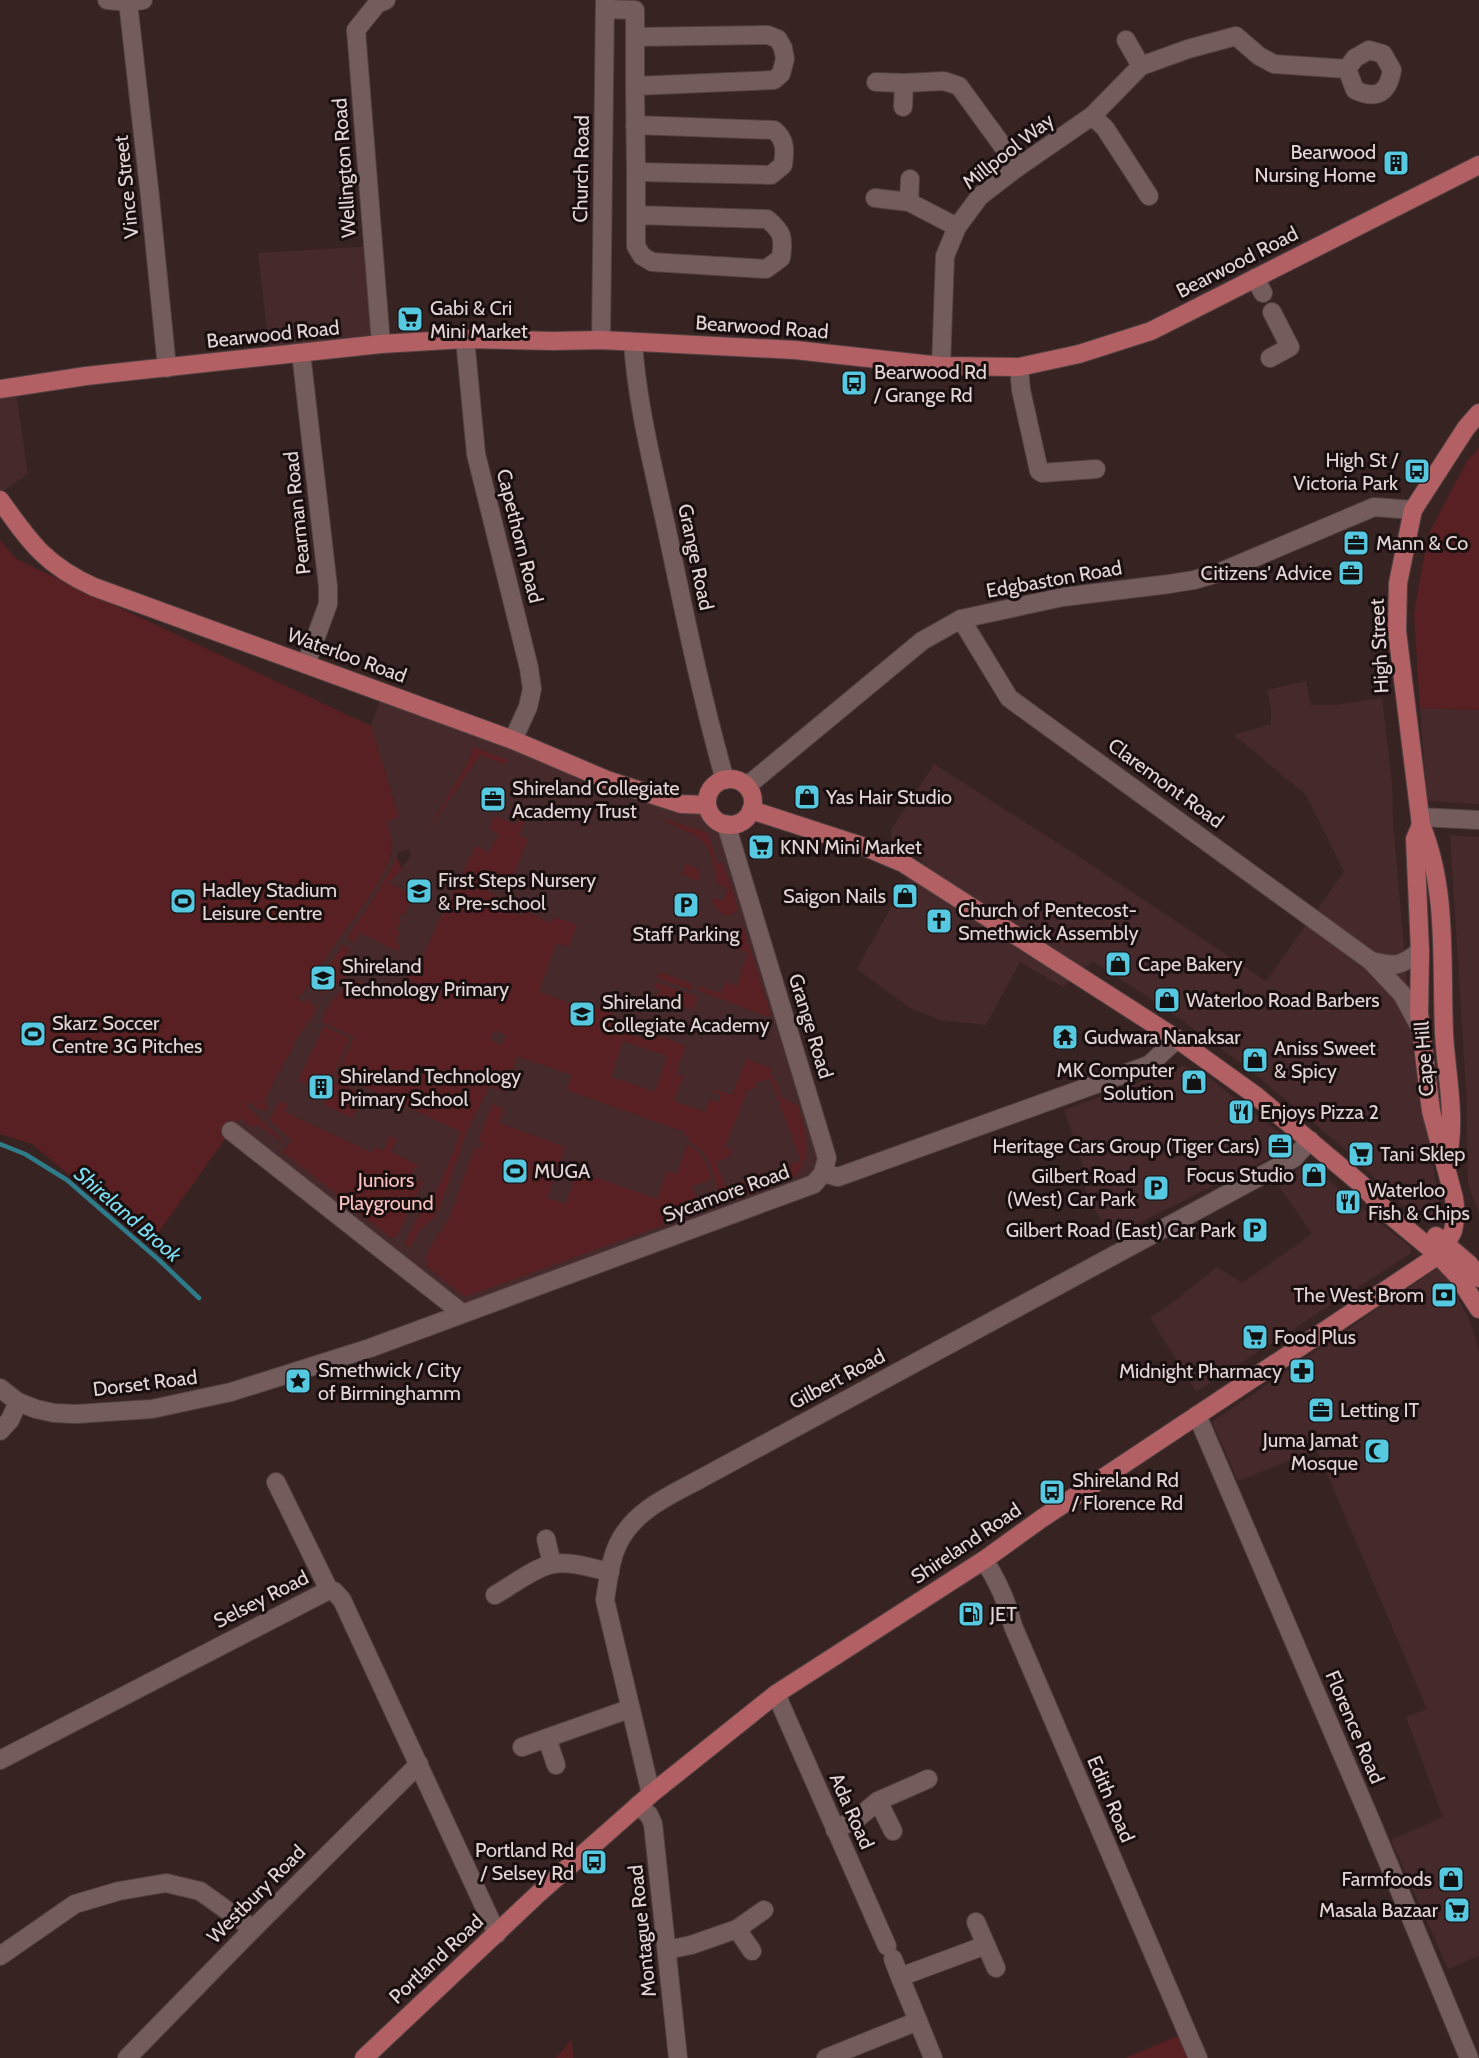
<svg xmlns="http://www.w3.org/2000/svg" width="1479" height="2058" font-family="Cabin,sans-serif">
<rect width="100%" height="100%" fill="#382323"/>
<g fill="#46292a" fill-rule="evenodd">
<polygon points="373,246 381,344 270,356 258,253"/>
<polygon points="15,386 28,474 0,493 0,389"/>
<polygon points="1306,681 1311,705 1335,705 1382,698 1392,782 1393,821 1413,1052 1440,1206 1435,1219 1416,1218 1338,1143 1245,1066 1162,1006 1092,961 1063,987 1020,962 986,1025 940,1020 910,1008 857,969 906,880 923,861 891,839 891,830 934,764 1067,849 1266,981 1344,872 1306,795 1234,735 1271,724 1271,710 1267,690"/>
<path d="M383 692 710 811 721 822 823 1173 462 1313 231 1131 310 1010 298 998 311 983 325 958 371 893 391 856 392 846 387 821 399 817 371 726ZM409 849 411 856 401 869 397 858 398 853Z"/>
<polygon points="1420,708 1479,710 1479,804 1427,801"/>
<polygon points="1450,835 1479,837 1479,1214 1468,1183 1466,1089"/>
<polygon points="1183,1066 1204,1074 1295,1145 1111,1237 1089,1200 1085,1186 1086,1174 1064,1110"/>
<polygon points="1307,1163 1411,1248 1411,1253 1196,1392 1150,1317 1168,1306 1217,1267 1242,1283 1312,1234 1277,1184"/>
<polygon points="1436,1269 1446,1275 1470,1321 1479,1351 1479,1956 1448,1969 1391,1840 1443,1817 1406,1717 1427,1709 1317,1450 1238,1481 1212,1422"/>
</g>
<g fill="#592023" fill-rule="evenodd">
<polygon points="1479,448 1479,710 1420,708 1414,614 1428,535 1467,461"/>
<path d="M0 540 16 559 371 726 399 817 387 822C389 832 394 843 391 853 383 886 346 927 327 956 317 970 311 985 298 998L303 1003 308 998 316 1009 315 1013 293 1044V1048L278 1073 264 1102 268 1106 266 1109 260 1111 250 1102 247 1106 283 1141 282 1142 256 1124 252 1128 240 1118 151 1243 32 1144 0 1134Z"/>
<polygon points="473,747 508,760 503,764 480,755 427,832 468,762"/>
<path d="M495 816 517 825 520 818 525 819 519 835 528 839 512 879 498 872 488 892 511 903 508 910 521 916 524 910 551 923 554 917 577 925 569 947 556 943 539 992 585 1009 587 1003 612 1012 610 1018 628 1025 626 1033 643 1039 646 1031 686 1046 676 1073 683 1077 674 1101 705 1112 710 1099 719 1102 721 1095 713 1092 714 1089 732 1095 746 1059 770 1068 781 1097 798 1105C805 1129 817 1165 788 1180L467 1296 462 1295 428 1267 426 1258 429 1249 448 1221 475 1147 481 1149 483 1143 478 1141 492 1104 504 1109 499 1123 565 1147 547 1198 566 1204 577 1171 657 1199 667 1171 677 1174 687 1145C704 1151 706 1164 712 1179L692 1186 697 1201 715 1195V1193L719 1191C712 1171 709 1150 688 1141L690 1138 685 1136V1132L567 1090 572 1075 517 1056 505 1092 489 1086 466 1134 439 1209 434 1218 419 1231 410 1248 405 1244 426 1198 432 1197 444 1175 461 1132 350 1080 348 1083 335 1077 354 1037 321 1021 332 1000 353 979 397 1000 415 960 420 962 447 904 450 905 453 900 450 899 476 846 489 853 499 834 489 829ZM495 1030 506 1035 502 1045 490 1040ZM623 1041 667 1056 655 1092 611 1077ZM770 1078 801 1161 726 1188 716 1162 729 1157 732 1150 725 1147 747 1091 757 1087 755 1083Z"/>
<path d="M665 819 708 833 717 864 723 862 738 909 730 915H724L716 908 712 898 723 901 728 888 717 884C711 838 704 840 665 821Z"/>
<polygon points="397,858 402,869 389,883 413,896 403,916 400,915 398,919 401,921 396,930 400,932 396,939 400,947 397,951 360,933 354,943 347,937 375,896"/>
<polygon points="686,864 700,870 700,882 682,874"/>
<polygon points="706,926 727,929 743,927 771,1015 766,1016 697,990 698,986 721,993 726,982 737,986 748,952 737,949 738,942 702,929"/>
<polygon points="343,945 350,949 341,963 354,969 329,992 321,993 318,991 319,981"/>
<polygon points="659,972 692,984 691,990 657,978"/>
<polygon points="655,982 698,997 693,1010 657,997 660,990 654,987"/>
<polygon points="324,1026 350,1038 331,1079 363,1094 352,1118 323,1104 330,1089 319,1083 316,1089 298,1080"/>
<polygon points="279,1101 288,1105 285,1112 372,1153 375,1147 383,1151 390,1136 397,1139 391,1152 420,1166 415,1168 412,1173 413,1179 419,1182 424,1180 396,1237 392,1238 349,1205 356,1195 350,1190 345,1196 339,1196 283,1152 292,1140 270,1120"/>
<polygon points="1178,2036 1188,2058 1126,2058 1130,2056"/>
<polygon points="572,2039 573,2058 556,2058"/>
</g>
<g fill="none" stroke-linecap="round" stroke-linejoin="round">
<polyline stroke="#2e7b8a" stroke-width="4.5" points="0,1144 25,1154 67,1180 159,1260 199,1298"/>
<g stroke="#524141" stroke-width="20">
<g id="minor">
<polyline points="107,0 128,2 143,0"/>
<polyline points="128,2 150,197 167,368"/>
<polyline points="605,9 635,10 635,86 774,80 781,74 785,59 783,48 778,39 768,35 635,37"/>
<polyline points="1126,40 1141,66"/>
<polyline points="876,82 904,83"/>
<path d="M635 86 636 172 771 175 783 165C785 150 786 140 774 130L635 125"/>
<polyline points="903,107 904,83 944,81 959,86 1018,167"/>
<polyline points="1092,116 1105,128 1149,196"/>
<path d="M636 172V246L642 256 652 262 766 269 781 258C784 238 783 232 767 219L636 215"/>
<polyline points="875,198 909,202 957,227"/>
<polyline points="909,202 910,179"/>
<polyline points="1255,278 1263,293"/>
<polyline points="465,339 476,454 529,668 532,689 528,707 513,740"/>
<polyline points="601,340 605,0"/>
<path d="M633 342C637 404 653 466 666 526 684 611 701 696 725 780"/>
<polyline points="381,344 356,30 377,4 386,0"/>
<polyline points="301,353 328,587 328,604 306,664"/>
<polyline points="1270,358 1290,347 1272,312"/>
<path d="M941 366 945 256 957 227 980 196 1018 167 1092 116 1141 66 1188 49 1236 36 1259 56 1274 64 1347 69 1355 58 1369 50 1383 54 1392 70C1388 93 1377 100 1355 90L1347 69"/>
<polyline points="1019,367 1021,390 1039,471 1042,473 1096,469"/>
<polyline points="961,619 1009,698 1371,961 1402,994 1421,1029"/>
<polyline points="747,786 922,641 961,619 1063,597 1169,584 1194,580 1218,573 1374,507 1413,510"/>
<polyline points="1420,817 1479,820"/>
<path d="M1371 961C1396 967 1400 967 1420 951"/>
<polyline points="231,1131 462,1313"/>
<polyline points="823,1173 838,1177 1149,1065 1177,1039"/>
<polyline points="0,1388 18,1402 36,1409 54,1413 76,1414 152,1409 231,1392 370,1348 814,1184 823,1173 827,1158 726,824"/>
<polyline points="1197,1415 1370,1819 1469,2058"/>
<polyline points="0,1431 10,1420 18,1402"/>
<polyline points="276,1482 329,1590"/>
<polyline points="546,1539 552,1564"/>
<path d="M984 1560C998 1581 1007 1601 1013 1626L1198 2058"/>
<path d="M495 1595C511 1586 535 1567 553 1564 571 1561 592 1568 610 1572"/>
<polyline points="776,1694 887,1946"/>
<polyline points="522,1747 547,1738"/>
<polyline points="0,1760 329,1590 334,1591 342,1600 497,1934"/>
<polyline points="556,1765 547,1738 629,1709"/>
<path d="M651 1794 605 1600C608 1581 610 1561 618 1544 634 1510 671 1495 702 1478L1294 1158 1310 1140"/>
<polyline points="878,1801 893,1831"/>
<polyline points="638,1805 649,1815 653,1824 678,2058"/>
<polyline points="835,1830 859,1817 878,1801 928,1779"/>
<polyline points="976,1922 986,1945"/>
<polyline points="737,1929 752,1951"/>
<polyline points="667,1950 691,1945 737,1929 764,1910"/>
<polyline points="0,1956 75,1904 119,1891 166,1883 200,1891 253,1929"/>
<polyline points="893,1959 900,1977"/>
<polyline points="918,2021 933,2058"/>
<polyline points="127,2058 253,1929 419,1764"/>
<polyline points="826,2058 918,2021 900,1977 986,1945 996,1968"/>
</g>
</g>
<g stroke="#524141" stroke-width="20">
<g id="major">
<polyline points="0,389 86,376 381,344 465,339 554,341 601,340 795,350 941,366 1019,367 1079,354 1151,331 1479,165"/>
<path d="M0 500C30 542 45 565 94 587L513 740 607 780 681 804 707 805"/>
<circle cx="730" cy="802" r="23"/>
<polyline points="751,810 865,847 903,863 1177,1039 1255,1095 1361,1184 1390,1215 1437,1254 1457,1275 1479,1309"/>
<path d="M1447 1160C1457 1119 1446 1074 1444 1033 1441 964 1448 889 1421 825L1397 631 1398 583 1413 510 1466 428 1479 413"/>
<polyline points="1436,1236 1469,1264 1479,1278"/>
<polyline points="364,2058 539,1893 651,1794 776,1694 984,1560 1041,1519 1416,1270 1431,1260 1446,1244 1453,1231 1456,1214 1454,1198 1431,1111 1419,1013 1420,951 1415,839 1421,825"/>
</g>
</g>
<use href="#minor" stroke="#755c5c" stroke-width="18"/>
<use href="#major" stroke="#b26064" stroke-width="18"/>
</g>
<defs>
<g id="building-square" transform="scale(1.35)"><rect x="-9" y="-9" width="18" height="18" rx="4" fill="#56c9e1" stroke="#190f0f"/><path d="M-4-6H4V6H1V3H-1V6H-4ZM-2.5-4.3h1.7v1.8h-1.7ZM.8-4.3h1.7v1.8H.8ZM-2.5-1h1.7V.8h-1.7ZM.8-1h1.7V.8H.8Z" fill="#111"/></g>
<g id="supermarket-square" transform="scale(1.35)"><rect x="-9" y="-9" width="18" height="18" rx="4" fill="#56c9e1" stroke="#190f0f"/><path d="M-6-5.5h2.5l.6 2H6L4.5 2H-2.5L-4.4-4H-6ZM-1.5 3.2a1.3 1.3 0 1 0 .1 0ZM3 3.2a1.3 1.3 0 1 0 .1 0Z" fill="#111"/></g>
<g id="bus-square" transform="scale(1.35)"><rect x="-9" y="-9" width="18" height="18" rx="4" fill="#56c9e1" stroke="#190f0f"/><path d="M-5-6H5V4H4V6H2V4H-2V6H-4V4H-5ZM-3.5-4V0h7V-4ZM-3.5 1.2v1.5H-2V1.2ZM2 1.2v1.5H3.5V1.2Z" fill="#111"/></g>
<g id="office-square" transform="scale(1.35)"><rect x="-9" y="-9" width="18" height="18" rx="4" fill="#56c9e1" stroke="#190f0f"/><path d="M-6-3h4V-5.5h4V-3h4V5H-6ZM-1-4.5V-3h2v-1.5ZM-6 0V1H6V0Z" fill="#111"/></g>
<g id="shop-square" transform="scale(1.35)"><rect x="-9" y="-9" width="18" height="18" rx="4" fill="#56c9e1" stroke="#190f0f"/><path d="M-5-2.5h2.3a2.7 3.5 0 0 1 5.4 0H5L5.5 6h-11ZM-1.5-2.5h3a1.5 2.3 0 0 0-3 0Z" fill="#111"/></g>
<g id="school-square" transform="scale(1.35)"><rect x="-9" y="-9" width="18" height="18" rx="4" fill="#56c9e1" stroke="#190f0f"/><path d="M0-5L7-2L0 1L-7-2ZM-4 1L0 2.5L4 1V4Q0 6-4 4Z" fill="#111"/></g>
<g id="stadium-square" transform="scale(1.35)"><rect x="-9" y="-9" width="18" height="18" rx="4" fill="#56c9e1" stroke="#190f0f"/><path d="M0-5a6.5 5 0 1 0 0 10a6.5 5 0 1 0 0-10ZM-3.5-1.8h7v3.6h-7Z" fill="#111"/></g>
<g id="parking-square" transform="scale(1.35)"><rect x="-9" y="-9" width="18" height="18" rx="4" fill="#56c9e1" stroke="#190f0f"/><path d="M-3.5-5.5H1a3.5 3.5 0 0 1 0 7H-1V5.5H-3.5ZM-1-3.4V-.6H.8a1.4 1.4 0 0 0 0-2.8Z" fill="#111"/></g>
<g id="church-square" transform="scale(1.35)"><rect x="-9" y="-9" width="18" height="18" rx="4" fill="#56c9e1" stroke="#190f0f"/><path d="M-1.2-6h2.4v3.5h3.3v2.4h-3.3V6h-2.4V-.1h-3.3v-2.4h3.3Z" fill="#111"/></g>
<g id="temple-square" transform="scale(1.35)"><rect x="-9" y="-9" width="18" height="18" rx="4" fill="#56c9e1" stroke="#190f0f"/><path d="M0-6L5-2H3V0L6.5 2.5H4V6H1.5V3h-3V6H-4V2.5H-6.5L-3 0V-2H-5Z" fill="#111"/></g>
<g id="restaurant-square" transform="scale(1.35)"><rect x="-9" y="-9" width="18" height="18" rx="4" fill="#56c9e1" stroke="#190f0f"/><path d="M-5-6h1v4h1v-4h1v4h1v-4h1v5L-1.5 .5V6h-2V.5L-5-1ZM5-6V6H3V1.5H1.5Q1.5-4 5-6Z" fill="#111"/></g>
<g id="bank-square" transform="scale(1.35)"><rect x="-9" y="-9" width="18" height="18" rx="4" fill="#56c9e1" stroke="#190f0f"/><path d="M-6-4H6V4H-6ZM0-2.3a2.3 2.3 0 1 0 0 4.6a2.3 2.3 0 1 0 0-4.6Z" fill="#111"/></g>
<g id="pharmacy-square" transform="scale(1.35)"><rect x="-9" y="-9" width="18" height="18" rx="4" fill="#56c9e1" stroke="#190f0f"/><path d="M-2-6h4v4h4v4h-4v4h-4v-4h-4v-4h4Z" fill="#111"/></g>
<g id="sight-square" transform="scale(1.35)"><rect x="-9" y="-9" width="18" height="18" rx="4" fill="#56c9e1" stroke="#190f0f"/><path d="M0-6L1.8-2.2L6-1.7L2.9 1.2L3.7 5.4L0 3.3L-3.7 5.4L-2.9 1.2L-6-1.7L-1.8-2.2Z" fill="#111"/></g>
<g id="mosque-square" transform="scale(1.35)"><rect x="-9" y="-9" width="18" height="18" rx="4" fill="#56c9e1" stroke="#190f0f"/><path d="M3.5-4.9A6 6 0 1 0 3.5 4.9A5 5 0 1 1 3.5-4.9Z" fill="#111"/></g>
<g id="fuel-square" transform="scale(1.35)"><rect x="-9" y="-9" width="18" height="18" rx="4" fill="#56c9e1" stroke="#190f0f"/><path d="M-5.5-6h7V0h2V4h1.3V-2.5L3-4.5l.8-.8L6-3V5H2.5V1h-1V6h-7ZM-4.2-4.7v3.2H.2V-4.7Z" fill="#111"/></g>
</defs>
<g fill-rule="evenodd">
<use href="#building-square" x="1396" y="163"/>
<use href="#supermarket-square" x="410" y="319"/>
<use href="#bus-square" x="854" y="383"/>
<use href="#bus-square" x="1417" y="471"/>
<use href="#office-square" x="1356" y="543"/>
<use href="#office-square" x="1351" y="573"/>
<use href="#shop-square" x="807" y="797"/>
<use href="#office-square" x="493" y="799"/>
<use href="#supermarket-square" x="761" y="847"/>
<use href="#school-square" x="419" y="891"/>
<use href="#shop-square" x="905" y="896"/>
<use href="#stadium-square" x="183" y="901"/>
<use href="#parking-square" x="686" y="905"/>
<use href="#church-square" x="939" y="921"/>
<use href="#shop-square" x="1118" y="964"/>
<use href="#school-square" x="323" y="978"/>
<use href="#shop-square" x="1167" y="1000"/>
<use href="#school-square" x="582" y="1014"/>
<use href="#stadium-square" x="33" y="1034"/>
<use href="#temple-square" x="1065" y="1037"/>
<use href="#shop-square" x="1255" y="1060"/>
<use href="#shop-square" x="1194" y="1082"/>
<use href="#building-square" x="321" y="1087"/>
<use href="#restaurant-square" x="1241" y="1112"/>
<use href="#office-square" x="1280" y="1146"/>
<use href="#supermarket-square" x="1361" y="1154"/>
<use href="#stadium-square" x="515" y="1171"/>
<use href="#shop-square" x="1314" y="1175"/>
<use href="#parking-square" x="1156" y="1188"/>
<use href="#restaurant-square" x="1348" y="1202"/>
<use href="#parking-square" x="1255" y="1230"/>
<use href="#bank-square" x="1444" y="1295"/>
<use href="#supermarket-square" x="1255" y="1337"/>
<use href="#pharmacy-square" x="1302" y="1371"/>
<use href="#sight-square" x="298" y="1381"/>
<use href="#office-square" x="1321" y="1410"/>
<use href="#mosque-square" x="1377" y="1451"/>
<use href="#bus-square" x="1052" y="1492"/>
<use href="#fuel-square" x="971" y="1614"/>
<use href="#bus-square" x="594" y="1862"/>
<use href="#shop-square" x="1451" y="1879"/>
<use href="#supermarket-square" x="1457" y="1910"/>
</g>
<g text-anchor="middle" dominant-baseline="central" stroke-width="6" stroke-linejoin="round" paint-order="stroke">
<g font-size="20" fill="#e5d6d6" stroke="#190f0f">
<text transform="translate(1008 151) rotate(-38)">Millpool Way</text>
<text transform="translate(344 168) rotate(-94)">Wellington Road</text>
<text transform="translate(581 169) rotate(-89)">Church Road</text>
<text transform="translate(126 187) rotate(-96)">Vince Street</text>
<text transform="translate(1237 262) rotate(-27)">Bearwood Road</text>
<text transform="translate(762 327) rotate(4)">Bearwood Road</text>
<text transform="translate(273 334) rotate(-6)">Bearwood Road</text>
<text transform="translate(297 513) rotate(-96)">Pearman Road</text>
<text transform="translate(520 536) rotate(76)">Capethorn Road</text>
<text transform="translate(696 557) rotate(78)">Grange Road</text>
<text transform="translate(1054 579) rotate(-10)">Edgbaston Road</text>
<text transform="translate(1379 646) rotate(-93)">High Street</text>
<text transform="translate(347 655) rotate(20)">Waterloo Road</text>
<text transform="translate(1166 783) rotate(36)">Claremont Road</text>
<text transform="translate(811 1026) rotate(73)">Grange Road</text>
<text transform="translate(1424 1059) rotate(-94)">Cape Hill</text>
<text transform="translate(726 1193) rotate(-20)">Sycamore Road</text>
<text transform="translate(837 1379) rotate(-28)">Gilbert Road</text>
<text transform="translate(145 1383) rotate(-7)">Dorset Road</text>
<text transform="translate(966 1543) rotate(-34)">Shireland Road</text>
<text transform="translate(261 1599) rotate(-27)">Selsey Road</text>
<text transform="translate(1355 1727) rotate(67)">Florence Road</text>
<text transform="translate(1111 1799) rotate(67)">Edith Road</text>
<text transform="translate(852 1811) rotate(66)">Ada Road</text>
<text transform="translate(256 1894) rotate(-45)">Westbury Road</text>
<text transform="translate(642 1931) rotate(-96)">Montague Road</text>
<text transform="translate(436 1959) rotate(-43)">Portland Road</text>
</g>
<g font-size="20" fill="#e5d6d6" stroke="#190f0f" text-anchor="start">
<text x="1376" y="152" text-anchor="end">Bearwood<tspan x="1376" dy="23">Nursing Home</tspan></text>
<text x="430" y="308">Gabi &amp; Cri<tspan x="430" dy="23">Mini Market</tspan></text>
<text x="874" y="372">Bearwood Rd<tspan x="874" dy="23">/ Grange Rd</tspan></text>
<text x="1398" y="460" text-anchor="end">High St /<tspan x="1398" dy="23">Victoria Park</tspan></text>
<text x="1376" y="543">Mann &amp; Co</text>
<text x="1332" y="573" text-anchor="end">Citizens' Advice</text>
<text x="512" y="788">Shireland Collegiate<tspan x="512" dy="23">Academy Trust</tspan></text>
<text x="826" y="797">Yas Hair Studio</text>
<text x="780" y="847">KNN Mini Market</text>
<text x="438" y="880">First Steps Nursery<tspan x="438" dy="23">&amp; Pre-school</tspan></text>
<text x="202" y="890">Hadley Stadium<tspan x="202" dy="23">Leisure Centre</tspan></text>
<text x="886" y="896" text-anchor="end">Saigon Nails</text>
<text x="958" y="910">Church of Pentecost-<tspan x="958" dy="23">Smethwick Assembly</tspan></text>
<text x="686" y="934" text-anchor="middle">Staff Parking</text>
<text x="1138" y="964">Cape Bakery</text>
<text x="342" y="966">Shireland<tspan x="342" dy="23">Technology Primary</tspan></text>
<text x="1186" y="1000">Waterloo Road Barbers</text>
<text x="602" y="1002">Shireland<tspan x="602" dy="23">Collegiate Academy</tspan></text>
<text x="52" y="1023">Skarz Soccer<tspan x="52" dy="23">Centre 3G Pitches</tspan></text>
<text x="1084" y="1037">Gudwara Nanaksar</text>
<text x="1274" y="1048">Aniss Sweet<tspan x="1274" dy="23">&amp; Spicy</tspan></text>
<text x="1174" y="1070" text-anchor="end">MK Computer<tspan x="1174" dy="23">Solution</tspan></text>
<text x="340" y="1076">Shireland Technology<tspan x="340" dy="23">Primary School</tspan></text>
<text x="1260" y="1112">Enjoys Pizza 2</text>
<text x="1260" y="1146" text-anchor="end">Heritage Cars Group (Tiger Cars)</text>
<text x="1380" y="1154">Tani Sklep</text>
<text x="534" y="1171">MUGA</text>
<text x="1294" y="1175" text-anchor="end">Focus Studio</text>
<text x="1136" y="1176" text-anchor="end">Gilbert Road<tspan x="1136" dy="23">(West) Car Park</tspan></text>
<text x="1368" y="1190">Waterloo<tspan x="1368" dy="23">Fish &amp; Chips</tspan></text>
<text x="1236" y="1230" text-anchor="end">Gilbert Road (East) Car Park</text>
<text x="1424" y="1295" text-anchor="end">The West Brom</text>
<text x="1274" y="1337">Food Plus</text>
<text x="318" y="1370">Smethwick / City<tspan x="318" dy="23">of Birminghamm</tspan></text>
<text x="1282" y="1371" text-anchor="end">Midnight Pharmacy</text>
<text x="1340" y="1410">Letting IT</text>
<text x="1358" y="1440" text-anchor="end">Juma Jamat<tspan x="1358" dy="23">Mosque</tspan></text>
<text x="1072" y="1480">Shireland Rd<tspan x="1072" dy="23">/ Florence Rd</tspan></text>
<text x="990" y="1614">JET</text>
<text x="574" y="1850" text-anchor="end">Portland Rd<tspan x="574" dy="23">/ Selsey Rd</tspan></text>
<text x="1432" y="1879" text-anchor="end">Farmfoods</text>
<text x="1438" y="1910" text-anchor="end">Masala Bazaar</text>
</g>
<g font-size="20" fill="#f9c1c0" stroke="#190f0f">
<text x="386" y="1180">Juniors<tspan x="386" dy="23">Playground</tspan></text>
</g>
<g font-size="21" font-style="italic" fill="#7ddef3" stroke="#190f0f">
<text transform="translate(128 1214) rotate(41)">Shireland Brook</text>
</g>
</g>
</svg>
